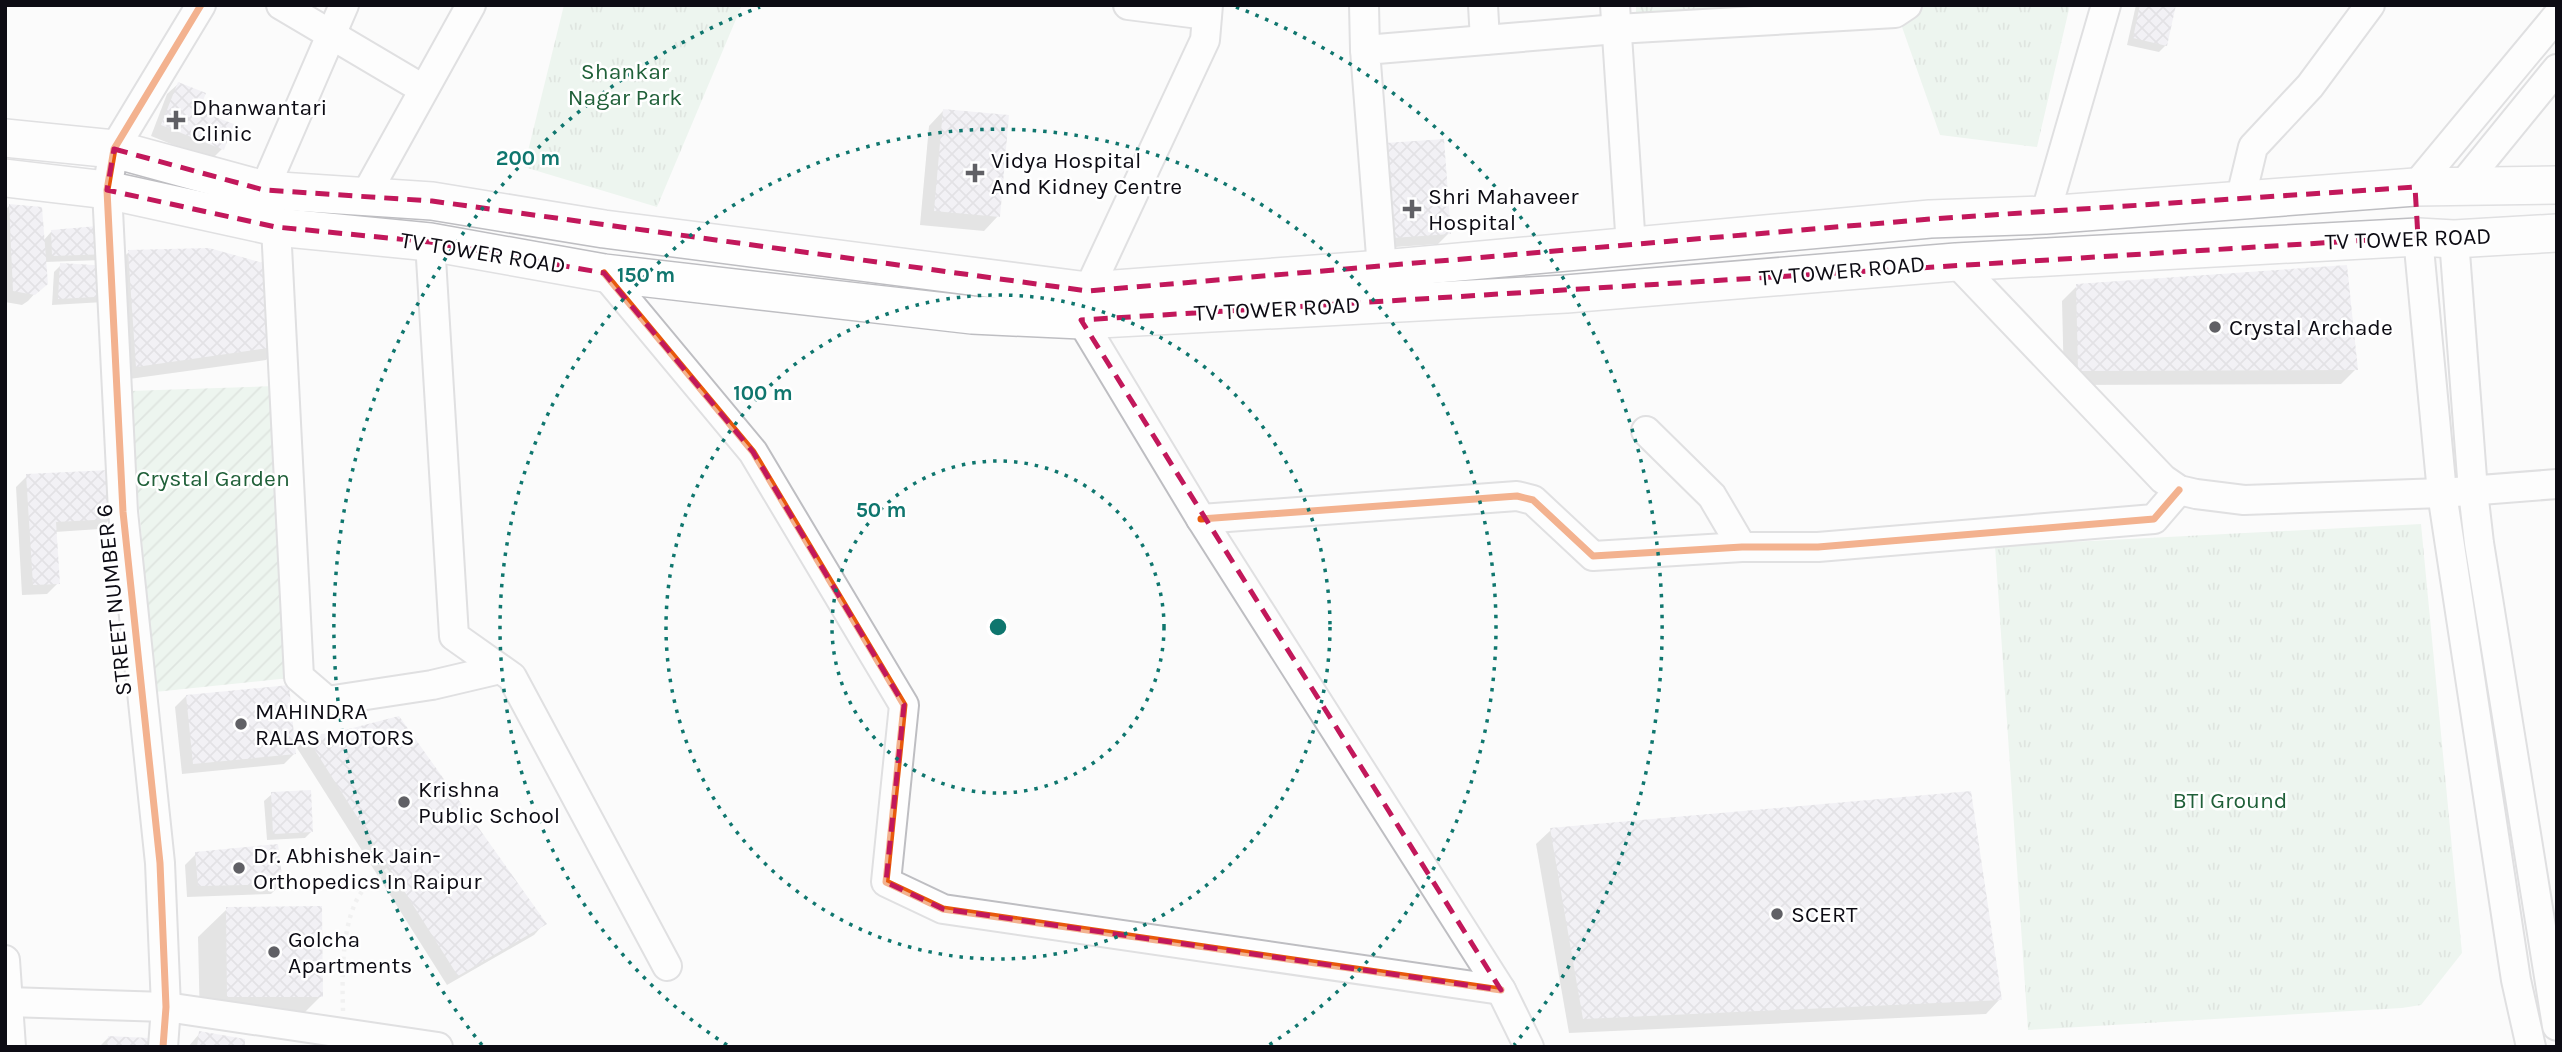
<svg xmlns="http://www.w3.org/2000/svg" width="2562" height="1052" font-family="Karla,sans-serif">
<defs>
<pattern id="park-tufts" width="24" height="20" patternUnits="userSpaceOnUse" patternTransform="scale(1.75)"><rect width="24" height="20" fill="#dcede0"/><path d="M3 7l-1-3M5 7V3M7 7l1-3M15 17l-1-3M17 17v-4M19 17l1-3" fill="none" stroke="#bccabf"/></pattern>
<pattern id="garden-furrows" width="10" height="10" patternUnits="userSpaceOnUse" patternTransform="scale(1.75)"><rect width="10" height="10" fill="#dcede0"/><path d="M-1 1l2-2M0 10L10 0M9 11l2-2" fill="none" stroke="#bccabf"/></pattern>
<pattern id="building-cross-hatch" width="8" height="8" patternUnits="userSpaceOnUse" patternTransform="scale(1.75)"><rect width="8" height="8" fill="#e7e5ee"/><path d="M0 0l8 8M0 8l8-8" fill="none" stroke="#c5c3cb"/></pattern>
</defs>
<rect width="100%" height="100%" fill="#fbfbfb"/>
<g fill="url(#park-tufts)">
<polygon points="564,5 742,5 657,207 524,167"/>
<polygon points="1636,5 2070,5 2037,147 1940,135 1902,27 1636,29"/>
<polygon points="2421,524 2462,953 2421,1005 2402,1008 2028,1030 1995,546"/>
</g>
<polygon fill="url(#garden-furrows)" points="275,386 299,677 155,692 129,391"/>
<g fill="#0003">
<polygon points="2136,5 2175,5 2166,45 2159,52 2127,45"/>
<polygon points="178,84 222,149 211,160 151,136 167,94"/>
<polygon points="943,111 998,216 984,231 920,225 929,126"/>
<polygon points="1375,156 1449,233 1438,244 1381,248"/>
<polygon points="9,206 43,241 51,232 107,227 102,260 45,262 38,290 28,301 22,305 5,302 5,210"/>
<polygon points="129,252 280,346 266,360 122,380 114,266"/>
<polygon points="61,265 109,268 104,302 52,305 54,272"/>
<polygon points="2077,286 2356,369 2341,384 2064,385 2062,301"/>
<polygon points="27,476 111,518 100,529 55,532 58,583 47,594 22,595 16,487"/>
<polygon points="186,696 295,753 284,764 182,774 175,707"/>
<polygon points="307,737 544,924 534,935 447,985 297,748"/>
<polygon points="272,794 312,831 305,838 267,840 264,801"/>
<polygon points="1551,830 2000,999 1986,1014 1569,1033 1536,844"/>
<polygon points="196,854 282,883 271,894 187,897 185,865"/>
<polygon points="227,909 321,996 293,1024 200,1025 198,937"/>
<polygon points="200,1033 243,1047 188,1047"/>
<polygon points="109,1037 148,1047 99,1047"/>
</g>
<g fill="url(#building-cross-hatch)">
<polygon points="2140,5 2176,5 2167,46 2133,38"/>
<polygon points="178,82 206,93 199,111 234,124 224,150 161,125"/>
<polygon points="943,109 1009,115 1000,217 934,211"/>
<polygon points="1444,139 1451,234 1392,238 1385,143"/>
<polygon points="9,204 42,207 48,284 35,295 13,291"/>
<polygon points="109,225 110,254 52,256 51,230"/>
<polygon points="209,248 278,267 282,346 136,367 128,250"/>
<polygon points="60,263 111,266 113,296 58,299"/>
<polygon points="2347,265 2358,370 2078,371 2076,284"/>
<polygon points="110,470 113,519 56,522 60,584 33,585 26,474"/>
<polygon points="289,685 296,754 193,764 186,695"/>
<polygon points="399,716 547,924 458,976 306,736 337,732"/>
<polygon points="311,790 313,832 273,834 271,792"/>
<polygon points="1971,791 2002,1000 1583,1019 1550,828"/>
<polygon points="278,844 283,884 198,886 195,852"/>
<polygon points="322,906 323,997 227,997 226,907"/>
<polygon points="199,1031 245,1039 245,1047 197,1047"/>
<polygon points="108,1036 150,1038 150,1047 107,1047"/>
</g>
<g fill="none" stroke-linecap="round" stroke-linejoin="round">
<g stroke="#bebec2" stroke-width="32">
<g id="minor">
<polyline points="281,5 423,89"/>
<polyline points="1128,5 1207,15"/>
<polyline points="1364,5 1365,50"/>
<polyline points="1483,5 1485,40"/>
<polyline points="1615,5 1631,247"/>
<polyline points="2415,187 2557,16"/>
<polyline points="2460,188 2557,69"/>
<polyline points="264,190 344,5"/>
<polyline points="365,196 471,5"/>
<polyline points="2240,201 2253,147 2310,86 2370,5"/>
<polyline points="2045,215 2106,5"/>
<polyline points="276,227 299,677 327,701 432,685 500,669"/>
<polyline points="2418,237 2442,493 2516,980 2531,1047"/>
<polyline points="2454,239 2473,491 2479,543 2557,1026"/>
<polyline points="430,242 454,636 512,677 667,966"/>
<polyline points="1956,262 2163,479 2179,490 2196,494 2244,500 2442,493 2557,484"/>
<polyline points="1382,269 1365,50 1617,29 1895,13 1907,5"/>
<polyline points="604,273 753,452 904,705 886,882 943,909 1501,990"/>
<polyline points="1088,291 1205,40 1208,5"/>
<polyline points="1081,320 1201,519 1501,990 1529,1047"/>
<polyline points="1646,431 1712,496 1742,547"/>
<polyline points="1201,519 1517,496 1533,500 1593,556 1742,547 1818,547 2154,519 2179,490"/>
<polyline points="5,960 11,1047"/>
<polyline points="8,1002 166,1007 438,1047"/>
<polyline points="163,1047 166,1007 160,863 123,512 107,190 114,149 201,5"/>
</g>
</g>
<g stroke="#bebec2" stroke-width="40">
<g id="major">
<polyline points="5,138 114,149 264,190 432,201 604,229 1088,291 1382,269 1930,219 2045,215 2415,187 2557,185"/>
<polyline points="5,178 107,190 276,227 430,242 604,273 972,315 1081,320 1566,294 1956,262 2418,237 2454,239 2557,233"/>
</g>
</g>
<path stroke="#e5e5e5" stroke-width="4.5" stroke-dasharray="3.5 5" stroke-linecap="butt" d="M343 1011C342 977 341 916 364 889 371 881 382 875 390 868"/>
<use href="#minor" stroke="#fefefe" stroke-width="28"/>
<use href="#major" stroke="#fefefe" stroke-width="37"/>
<g stroke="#fff" stroke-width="11">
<g id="cycleway">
<polyline points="604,273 753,452 904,705 886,882 943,909 1501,990"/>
<polyline points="1201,519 1517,496 1533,500 1593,556 1742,547 1818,547 2154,519 2179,490"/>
<polyline points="163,1047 166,1007 160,863 123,512 107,190 114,149 201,5"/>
</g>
</g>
<use href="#cycleway" stroke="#e8590c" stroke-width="7"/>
</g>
<path d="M0 0H2562V1052H0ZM114 149 264 190 432 201 1088 291 1930 219 2415 187 2418 237 1081 320 1501 990 943 909 886 882 904 705 753 452 604 273 430 242 276 227 107 190Z" fill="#fbfbfb" fill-opacity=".55" fill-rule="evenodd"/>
<path fill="none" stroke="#c2185b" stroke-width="5" stroke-dasharray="14 9" stroke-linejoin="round" d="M114 149 264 190 432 201 1088 291 1930 219 2415 187 2418 237 1081 320 1501 990 943 909 886 882 904 705 753 452 604 273 430 242 276 227 107 190Z"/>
<g fill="none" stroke="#0f766e" stroke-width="3.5" stroke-dasharray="3.5 7">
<circle cx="998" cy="627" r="166"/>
<circle cx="998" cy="627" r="332"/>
<path d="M727 1045A498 498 0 1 1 1269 1045"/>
<path d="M482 1045A664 664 0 0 1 760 7M1236 7A664 664 0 0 1 1514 1045"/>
</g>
<g fill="#606065" stroke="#fff" stroke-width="2.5">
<path d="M172.5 109.5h7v7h7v7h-7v7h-7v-7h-7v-7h7z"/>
<path d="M971.5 162.5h7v7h7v7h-7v7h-7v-7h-7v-7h7z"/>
<path d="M1408.5 198.5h7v7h7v7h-7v7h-7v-7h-7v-7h7z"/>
<circle cx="2215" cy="327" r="7"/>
<circle cx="241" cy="724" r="7"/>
<circle cx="404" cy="802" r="7"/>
<circle cx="239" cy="868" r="7"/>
<circle cx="1777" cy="914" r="7"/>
<circle cx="274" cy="952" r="7"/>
</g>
<g text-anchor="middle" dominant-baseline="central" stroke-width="5" stroke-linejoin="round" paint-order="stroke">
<g font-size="23" fill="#206039" stroke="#fff">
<text x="625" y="71">Shankar<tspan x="625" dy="26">Nagar Park</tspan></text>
<text x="213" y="478">Crystal Garden</text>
<text x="2230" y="800">BTI Ground</text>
</g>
<g font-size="23" fill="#0d0c14" stroke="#fff" text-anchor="start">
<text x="192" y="107">Dhanwantari<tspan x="192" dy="26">Clinic</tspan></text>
<text x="991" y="160">Vidya Hospital<tspan x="991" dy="26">And Kidney Centre</tspan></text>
<text x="1428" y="196">Shri Mahaveer<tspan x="1428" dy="26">Hospital</tspan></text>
<text x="2229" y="327">Crystal Archade</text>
<text x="255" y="711">MAHINDRA<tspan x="255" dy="26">RALAS MOTORS</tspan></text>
<text x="418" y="789">Krishna<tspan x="418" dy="26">Public School</tspan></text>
<text x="253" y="855">Dr. Abhishek Jain-<tspan x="253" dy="26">Orthopedics In Raipur</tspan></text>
<text x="1791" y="914">SCERT</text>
<text x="288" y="939">Golcha<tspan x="288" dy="26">Apartments</tspan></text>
</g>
<g font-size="23" fill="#0d0c14" stroke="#fff">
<text transform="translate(2408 239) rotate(-2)">TV TOWER ROAD</text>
<text transform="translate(483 253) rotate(9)">TV TOWER ROAD</text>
<text transform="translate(1842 271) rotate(-5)">TV TOWER ROAD</text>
<text transform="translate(1277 309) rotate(-3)">TV TOWER ROAD</text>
<text transform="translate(114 600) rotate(-96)">STREET NUMBER 6</text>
</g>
</g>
<circle cx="998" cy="627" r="10" fill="#0f766e" stroke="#fff" stroke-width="3.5"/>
<g font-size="21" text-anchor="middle" font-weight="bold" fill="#0f766e" stroke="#fff" stroke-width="5" stroke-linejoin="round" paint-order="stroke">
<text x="528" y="165">200 m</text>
<text x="646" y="282">150 m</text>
<text x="763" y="400">100 m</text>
<text x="881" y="517">50 m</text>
</g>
<rect width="2562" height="1052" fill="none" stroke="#0d0c14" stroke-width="14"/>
</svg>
